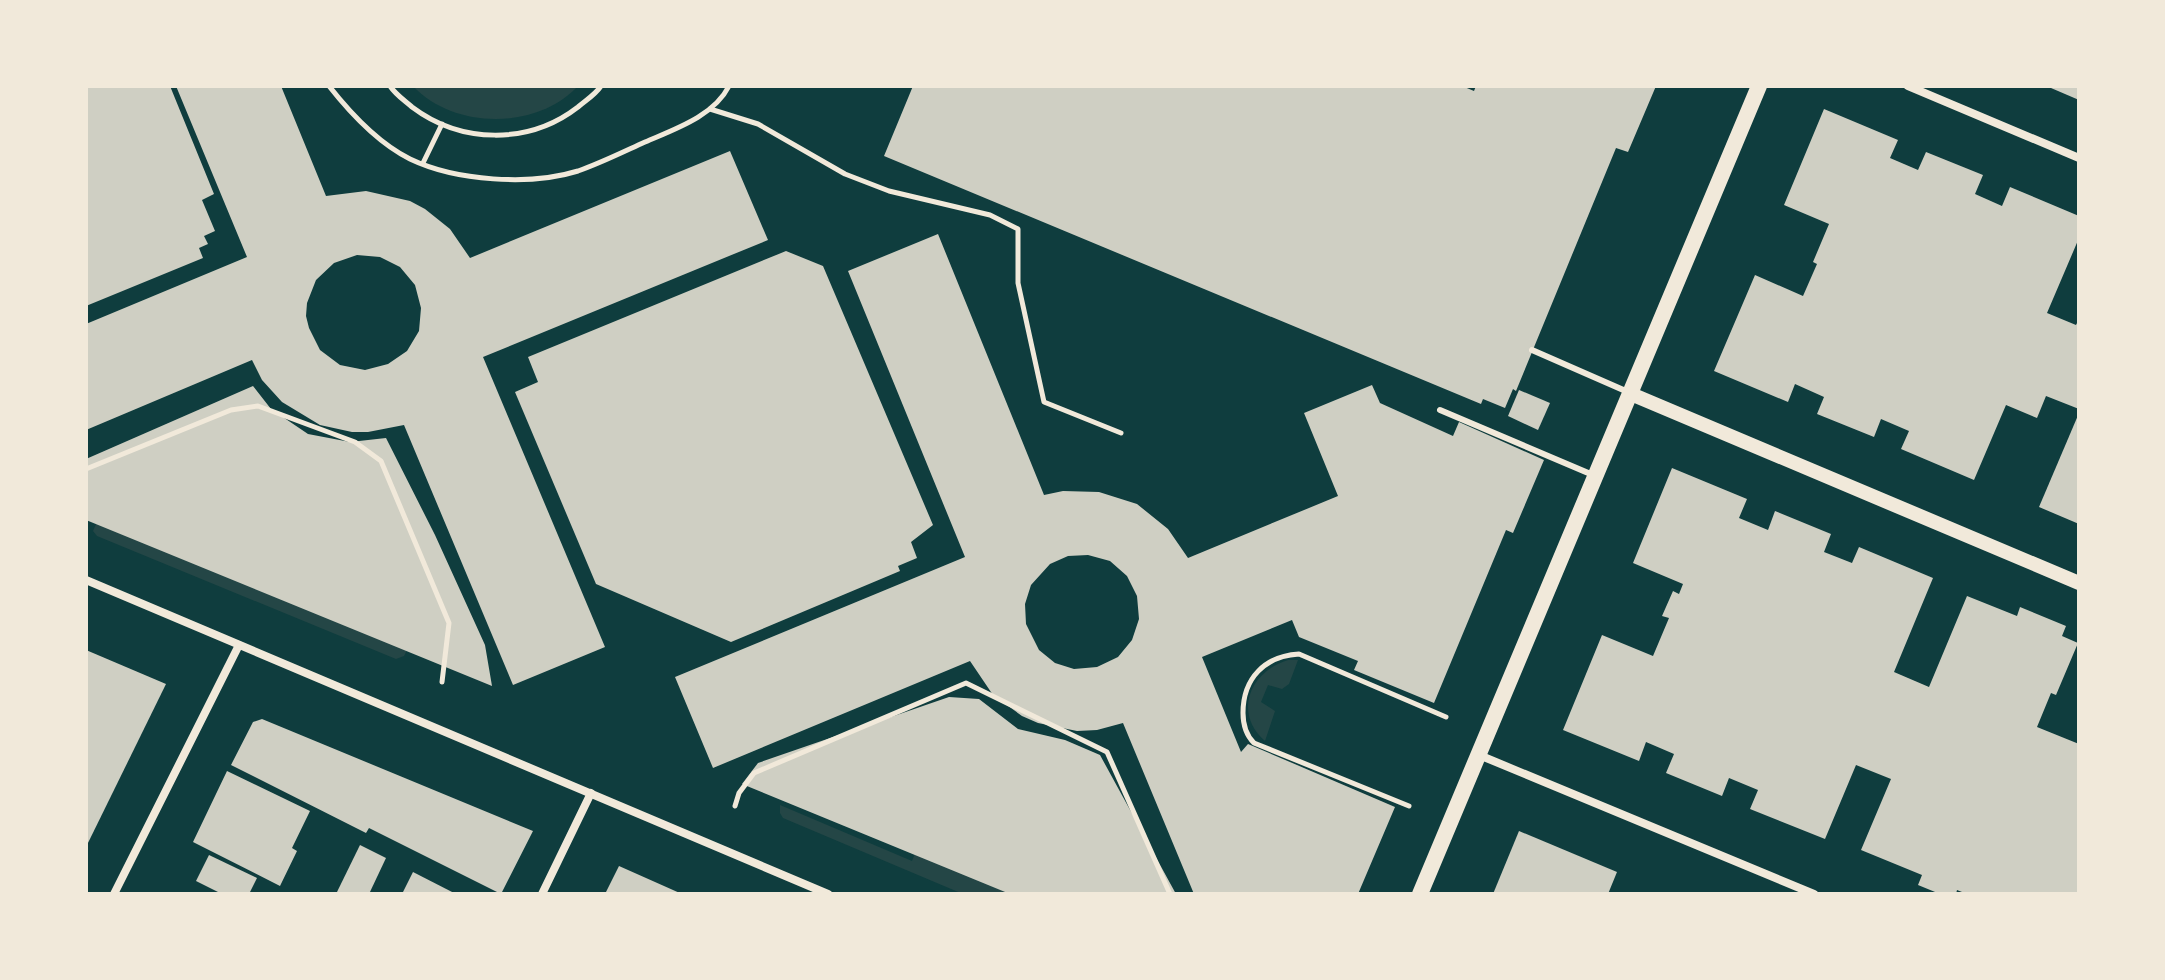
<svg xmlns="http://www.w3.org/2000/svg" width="2165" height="980" font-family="'DM Sans',sans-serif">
<rect width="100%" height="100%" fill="#0f3d3e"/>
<g fill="#244646">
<path d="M413 86H578C537 130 454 130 413 86Z"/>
<polygon points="100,515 407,650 404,656 396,659 97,536 93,531"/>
<path d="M1288 660H1298L1289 684 1282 689 1268 685 1261 702 1275 711 1265 741C1232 712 1251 671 1288 660Z"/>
<polygon points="780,805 912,861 918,846 1063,894 963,894 783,818 780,813"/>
</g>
<g fill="#cfcfc3" fill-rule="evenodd">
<polygon points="86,86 170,86 214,194 202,200 215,231 204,236 208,244 199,248 203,258 86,306"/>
<path d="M176 86H281L326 196 366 191 410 201 425 209 450 229 470 258 730 151 768 240 483 357 605 647 513 685 404 425 368 432H352L320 425 282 402 262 380 252 360 86 430V324L247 257ZM357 255 380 257 400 267 415 285 421 308 419 331 407 351 388 364 365 370 340 365 320 350 309 328 306 316 307 303 316 280 334 263Z"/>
<polygon points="913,86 1462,86 1474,91 1476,86 1656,86 1628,152 1616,148 1516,391 1513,389 1505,408 1483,399 1481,404 884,156"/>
<polygon points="2052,86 2079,86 2079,100 2051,88"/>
<polygon points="1824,109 1898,140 1890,158 1918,170 1926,152 1983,175 1975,194 2002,206 2010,187 2079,216 2079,238 2047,313 2076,325 2079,319 2079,409 2046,396 2037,418 2006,405 1974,480 1901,449 1909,431 1881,419 1874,437 1817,414 1824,397 1795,384 1788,402 1714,371 1755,275 1803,296 1817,264 1813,262 1829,224 1784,205"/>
<path d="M938 234 1044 495 1063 491 1099 492 1137 504 1168 529 1188 558 1338 496 1304 413 1372 385 1380 403 1453 436 1459 422 1544 460 1513 533 1506 530 1434 703 1354 670 1358 661 1299 637 1292 620 1202 657 1241 752 1248 744 1395 807 1358 894H1194L1123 723 1097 730 1077 731 1038 723 1022 716 993 695 970 661 713 768 675 677 965 557 848 271ZM1088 555 1110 561 1127 576 1137 596 1139 619 1132 640 1118 657 1097 667 1074 669 1055 663 1039 650 1026 624 1025 604 1031 585 1050 564 1068 556Z"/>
<polygon points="786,251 823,266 933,525 911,542 917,558 898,566 900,571 731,642 596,584 515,392 538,382 528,357"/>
<polygon points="253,386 271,409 308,434 350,442 386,438 435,535 485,645 492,686 86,520 86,459"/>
<polygon points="1519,390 1550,403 1538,430 1508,416"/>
<polygon points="2079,413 2079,524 2039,507"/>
<polygon points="1672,468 1747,499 1739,518 1768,530 1775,511 1831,534 1824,552 1852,563 1859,547 1933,578 1894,672 1929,687 1967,596 2017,616 2020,607 2066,626 2062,636 2078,643 2056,695 2051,693 2037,727 2079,744 2079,894 1967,894 1957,890 1956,894 1940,894 1918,885 1922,875 1861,850 1891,779 1856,765 1825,839 1750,809 1758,790 1729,778 1722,796 1666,773 1674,754 1646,742 1639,761 1563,730 1602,635 1653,656 1669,618 1662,616 1673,591 1679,594 1683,584 1633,563"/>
<polygon points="86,650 166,684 86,847"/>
<polygon points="949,697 979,699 1018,729 1065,740 1100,755 1176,894 1010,894 742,784 758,763"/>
<polygon points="262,719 533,831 501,894 369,828 366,833 231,765 253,722"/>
<polygon points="227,771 310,811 292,848 297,851 280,886 193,842"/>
<polygon points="1519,831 1617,872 1608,894 1493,894"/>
<polygon points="360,845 386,858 369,894 336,894"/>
<polygon points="209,855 257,878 249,894 222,894 196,881"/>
<polygon points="619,866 682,894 605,894"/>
<polygon points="413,872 456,894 402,894"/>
</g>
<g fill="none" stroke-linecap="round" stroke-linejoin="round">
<g stroke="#f1e9da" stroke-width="5">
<path d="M329 86C351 114 378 143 410 159 456 181 530 186 578 171 601 163 623 152 645 142 675 129 714 116 729 86"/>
<path d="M390 86C396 95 404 100 412 107 461 144 529 145 578 107 586 100 595 95 601 86"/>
<polyline points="710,109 758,124 845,174 889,191 990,215 1018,229 1018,283 1044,402 1121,433"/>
<polyline points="423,163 442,124"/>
<polyline points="86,469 231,410 258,406 355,442 381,461 449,623 442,682"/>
<polyline points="735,806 739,793 754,773 966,683 1107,752 1170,894"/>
<path d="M1409 806 1254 743C1246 735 1243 724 1243 713 1243 678 1265 656 1299 654L1446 717"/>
</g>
<g stroke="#f1e9da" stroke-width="6">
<polyline points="1532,350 1628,392"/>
<polyline points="1440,410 1593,475"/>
</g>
<g stroke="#f1e9da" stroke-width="8">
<polyline points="1908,86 2079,158"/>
<polyline points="86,580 828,894"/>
<polyline points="1479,755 1814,894"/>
<polyline points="114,894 239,645"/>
<polyline points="542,894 591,793"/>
</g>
<polyline stroke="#f1e9da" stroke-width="14" points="1631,394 2079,583"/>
<polyline stroke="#f1e9da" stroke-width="16" points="1420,894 1759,86"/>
</g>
<rect width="2165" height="980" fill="none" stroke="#f1e9da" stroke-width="176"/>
</svg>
